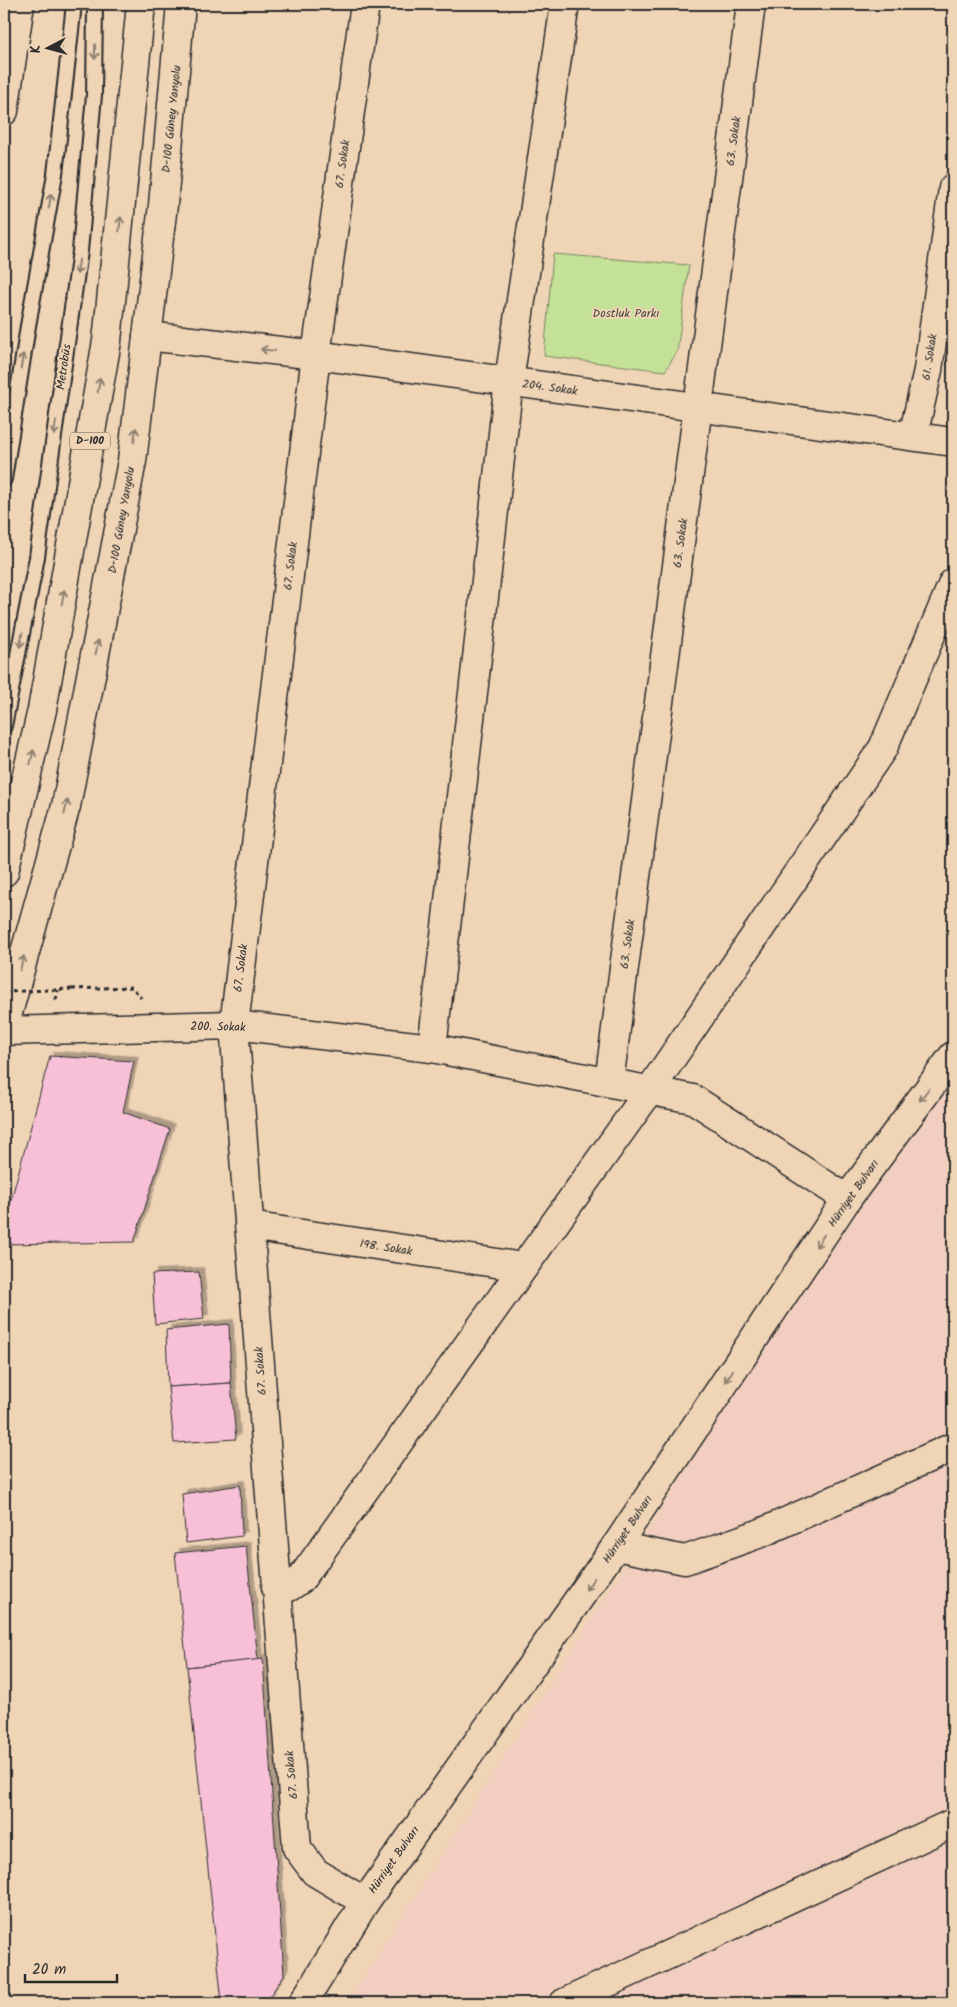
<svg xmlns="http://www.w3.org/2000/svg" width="957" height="2007" font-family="Kalam,sans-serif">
<defs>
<filter id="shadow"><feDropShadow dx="4.5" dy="-4.5" stdDeviation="0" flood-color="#0004"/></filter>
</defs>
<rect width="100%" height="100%" fill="#efd4b6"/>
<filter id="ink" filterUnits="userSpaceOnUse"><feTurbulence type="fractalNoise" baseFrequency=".02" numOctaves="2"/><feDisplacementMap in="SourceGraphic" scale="10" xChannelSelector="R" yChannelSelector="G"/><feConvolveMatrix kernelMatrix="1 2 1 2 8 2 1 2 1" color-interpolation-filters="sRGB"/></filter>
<g filter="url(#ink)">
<polygon fill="#f1cec0" points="953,1052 953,2003 347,2003"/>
<polygon fill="#c4e198" stroke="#788662" points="553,254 689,265 677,352 665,371 544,356"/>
<g fill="#f7c0d7" stroke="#2b2b2b" filter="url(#shadow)">
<polygon points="50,1056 134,1061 123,1112 170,1129 134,1242 4,1244 4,1226"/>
<polygon points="199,1272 204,1319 155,1324 152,1274"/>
<polygon points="229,1324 231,1383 168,1387 166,1330"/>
<polygon points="231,1383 236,1439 174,1443 168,1387"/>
<polygon points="240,1485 242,1536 186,1543 182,1494"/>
<polygon points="246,1546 258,1660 187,1667 175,1553"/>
<polygon points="263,1659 284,1975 265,2003 222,2003 187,1667"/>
</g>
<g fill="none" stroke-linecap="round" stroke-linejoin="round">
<g stroke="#2b2b2b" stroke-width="18">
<g id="lane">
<polyline points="4,479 28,326 55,174 74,4"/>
<polyline points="4,726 37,557 80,251 94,95 95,4"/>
</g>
</g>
<g stroke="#2b2b2b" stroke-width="31">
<g id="street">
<polyline points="365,4 316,355 234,1025 297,1848 315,1872 365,1902"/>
<polyline points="565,4 509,381 432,1048 693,1099 847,1199"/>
<polyline points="147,336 316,355 953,442"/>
<polyline points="913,436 928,370 953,188"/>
<polyline points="4,1031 234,1025 432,1048"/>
<polyline points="609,1082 751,4"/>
<polyline points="249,1226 523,1267"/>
<polyline points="616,1546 685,1560 761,1533 953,1447"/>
<polyline points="276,1587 289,1587 301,1579 650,1090 883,748 953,583"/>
<polyline points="564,2003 953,1823"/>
</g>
</g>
<g stroke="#2b2b2b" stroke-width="31">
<polyline id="secondary" points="303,2003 365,1902 616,1546 847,1199 953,1056"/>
</g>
<g stroke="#2b2b2b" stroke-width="31">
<polyline id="primary" points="4,1027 66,806 132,461 163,205 181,4"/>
</g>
<g stroke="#2b2b2b" stroke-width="31">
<g id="highway">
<polyline points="4,111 20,4"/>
<polyline points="4,872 42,710 107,341 141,4"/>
</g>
</g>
<g stroke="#2b2b2b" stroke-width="3" stroke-dasharray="4 4" stroke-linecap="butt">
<polyline points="72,989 132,987 141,998"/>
<polyline points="56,1000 58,990"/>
</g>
<use href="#lane" stroke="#efd4b6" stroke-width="14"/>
<use href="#street" stroke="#efd4b6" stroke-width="28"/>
<use href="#secondary" stroke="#efd4b6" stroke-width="28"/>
<use href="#primary" stroke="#efd4b6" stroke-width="28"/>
<use href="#highway" stroke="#efd4b6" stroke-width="28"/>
<polyline stroke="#2b2b2b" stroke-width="3" stroke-dasharray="4 4" stroke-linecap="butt" points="4,992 72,989"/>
</g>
<defs><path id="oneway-shaft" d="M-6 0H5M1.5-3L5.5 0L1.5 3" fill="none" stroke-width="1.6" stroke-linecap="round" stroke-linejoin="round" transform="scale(1.25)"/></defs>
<g stroke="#8d8070">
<use href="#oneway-shaft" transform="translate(95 52) rotate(91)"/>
<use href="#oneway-shaft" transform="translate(50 201) rotate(-80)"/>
<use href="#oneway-shaft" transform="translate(120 224) rotate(-84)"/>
<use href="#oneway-shaft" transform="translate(78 267) rotate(98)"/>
<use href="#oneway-shaft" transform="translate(268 350) rotate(-173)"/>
<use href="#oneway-shaft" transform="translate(22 361) rotate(-81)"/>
<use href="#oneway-shaft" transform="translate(99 385) rotate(-80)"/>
<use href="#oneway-shaft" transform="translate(55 428) rotate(98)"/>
<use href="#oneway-shaft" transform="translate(135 435) rotate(-83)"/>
<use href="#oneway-shaft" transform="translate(63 597) rotate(-80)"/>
<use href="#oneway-shaft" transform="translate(21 640) rotate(100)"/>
<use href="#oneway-shaft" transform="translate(97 647) rotate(-79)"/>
<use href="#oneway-shaft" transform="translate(32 757) rotate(-77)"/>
<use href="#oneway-shaft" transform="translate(66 807) rotate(-77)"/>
<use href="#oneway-shaft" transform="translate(22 963) rotate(-74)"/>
<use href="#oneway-shaft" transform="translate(924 1095) rotate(127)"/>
<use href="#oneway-shaft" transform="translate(820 1241) rotate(123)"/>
<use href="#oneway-shaft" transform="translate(729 1376) rotate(124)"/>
<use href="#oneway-shaft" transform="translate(590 1584) rotate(125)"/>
</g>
</g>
<g text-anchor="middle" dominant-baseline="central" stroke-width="4" stroke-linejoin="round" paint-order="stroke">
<rect fill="#efd4b6" stroke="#665e55" stroke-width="1" x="70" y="432.5" width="40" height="17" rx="4"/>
<g font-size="11" font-weight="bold" fill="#2b2b2b">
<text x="90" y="441">D-100</text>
</g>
<g font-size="12" fill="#2b2b2b" stroke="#efd4b6">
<text transform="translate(171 119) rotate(-84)">D-100 Güney Yanyolu</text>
<text transform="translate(733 141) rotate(-82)">63. Sokak</text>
<text transform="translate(342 164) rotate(-82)">67. Sokak</text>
<text transform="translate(929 357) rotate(-81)">61. Sokak</text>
<text transform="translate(64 367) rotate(-82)">Metrobüs</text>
<text transform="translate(550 387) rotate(8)">204. Sokak</text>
<text transform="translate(121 520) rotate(-80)">D-100 Güney Yanyolu</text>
<text transform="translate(680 543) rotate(-82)">63. Sokak</text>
<text transform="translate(290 566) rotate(-83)">67. Sokak</text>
<text transform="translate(627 944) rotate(-82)">63. Sokak</text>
<text transform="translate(241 968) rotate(-83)">67. Sokak</text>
<text transform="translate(218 1027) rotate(1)">200. Sokak</text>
<text transform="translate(853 1193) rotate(-55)">Hürriyet Bulvarı</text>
<text transform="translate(386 1247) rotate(9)">198. Sokak</text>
<text transform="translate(260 1371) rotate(-94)">67. Sokak</text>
<text transform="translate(627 1529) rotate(-56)">Hürriyet Bulvarı</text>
<text transform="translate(291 1775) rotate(-95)">67. Sokak</text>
<text transform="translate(394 1860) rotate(-55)">Hürriyet Bulvarı</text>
</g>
<g font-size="12" fill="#42463b" stroke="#efd4b6">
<text x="626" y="313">Dostluk Parkı</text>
</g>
</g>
<rect width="957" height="2007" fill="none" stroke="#efd4b6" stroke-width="20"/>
<rect x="10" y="10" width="937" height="1987" fill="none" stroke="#2b2b2b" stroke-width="2" filter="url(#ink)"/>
<g transform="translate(48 48) rotate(264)" stroke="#efd4b6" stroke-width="4" paint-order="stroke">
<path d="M0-4L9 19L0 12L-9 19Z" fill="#2b2b2b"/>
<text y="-8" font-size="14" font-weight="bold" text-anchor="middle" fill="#2b2b2b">K</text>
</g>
<path d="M25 1974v8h92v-8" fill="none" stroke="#2b2b2b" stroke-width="2.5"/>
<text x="32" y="1974" font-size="15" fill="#2b2b2b" stroke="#efd4b6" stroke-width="4" paint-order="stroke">20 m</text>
</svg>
